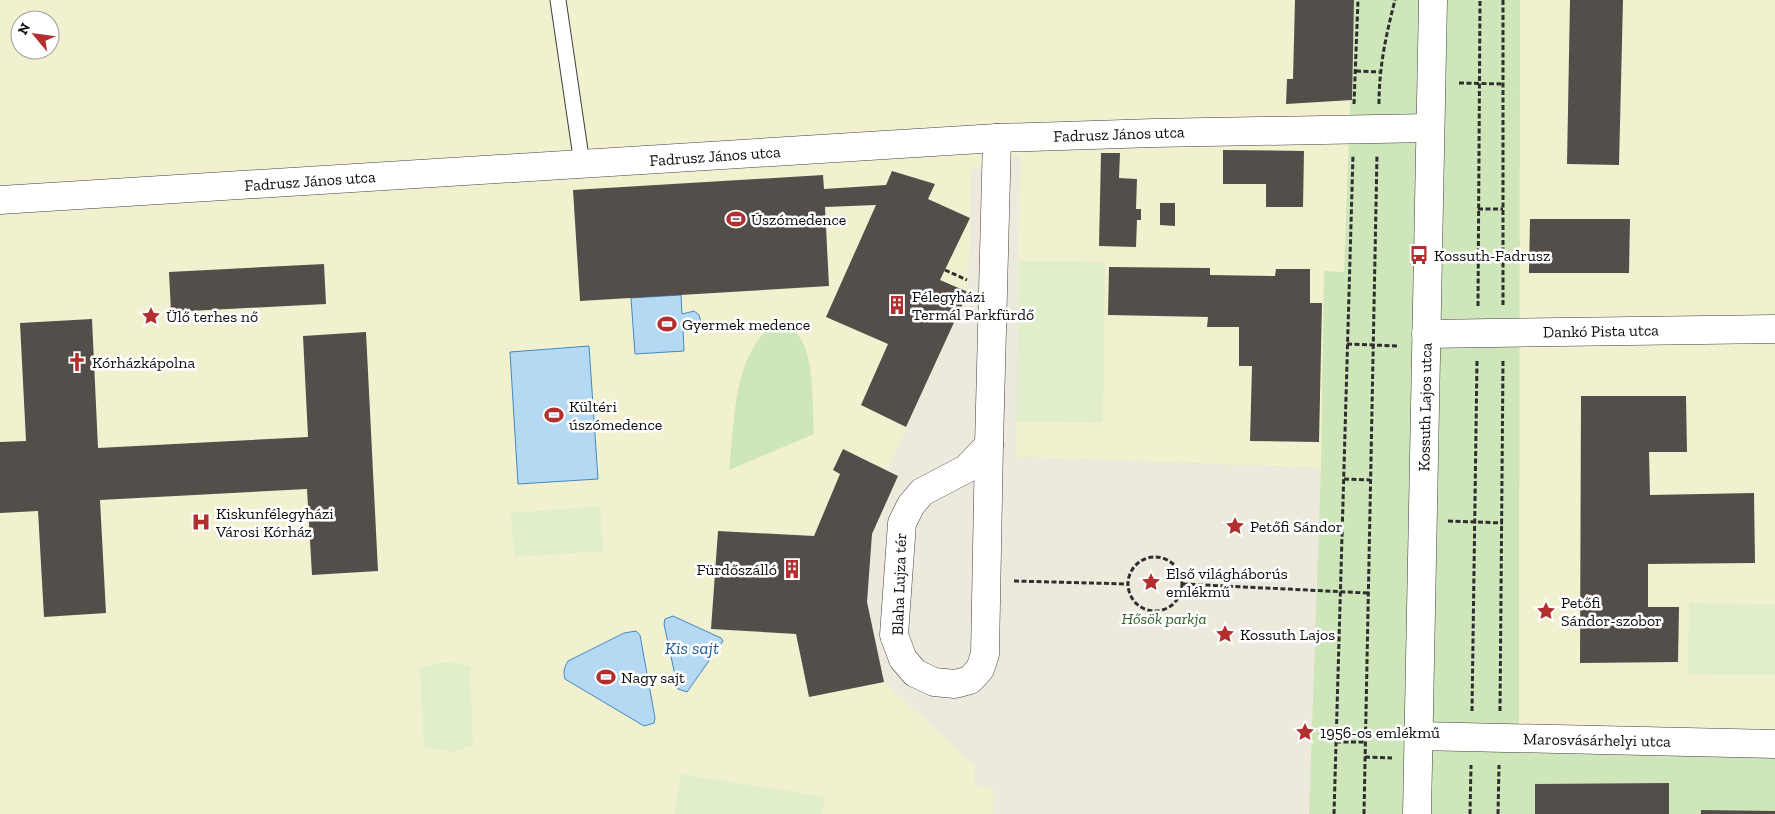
<svg xmlns="http://www.w3.org/2000/svg" width="1775" height="814" font-family="'Zilla Slab',serif">
<rect width="100%" height="100%" fill="#fefbed"/>
<path fill="#f2f1cf" fill-rule="evenodd" d="M0 0H1775V814H0ZM20 20H50V50H20Z"/>
<g fill="#cee6b9">
<polygon points="1354,0 1520,0 1519,738 1775,744 1775,814 993,814 1016,457 1321,468 1324,271 1344,272"/>
<path d="M774 324C780 326 788 327 793 330 816 347 812 408 814 434L729 470C735 422 732 355 774 324Z"/>
</g>
<g fill="#e0eecb">
<polygon points="1019,261 1105,262 1103,423 1016,422"/>
<polygon points="600,506 603,551 514,557 511,513"/>
<polygon points="1689,603 1775,604 1775,675 1688,674"/>
<polygon points="454,662 470,667 473,745 454,752 424,747 420,668 438,663"/>
<polygon points="681,774 825,797 822,814 675,814"/>
</g>
<polygon fill="#edeadd" points="1020,155 1016,457 1321,468 1309,814 993,814 993,788 974,787 975,766 884,682 867,602 872,534 898,476 887,470 968,292 971,170"/>
<g fill="#b5d9f2" stroke="#418ac4">
<polygon points="681,295 682,314 694,311 699,315 701,322 696,331 683,329 684,351 635,354 631,298"/>
<polygon points="589,346 598,479 518,484 510,352"/>
<polygon points="673,616 721,638 723,641 687,692 678,689 664,624 665,619"/>
<path d="M636 631 640 635 655 718 654 723 644 726 565 679C563 672 564 668 568 661L624 633Z"/>
</g>
<g fill="#544e4a">
<polygon points="1295,0 1354,0 1352,100 1286,104 1287,79 1293,79"/>
<polygon points="1570,0 1623,0 1619,165 1567,164"/>
<polygon points="1223,150 1304,151 1303,207 1266,207 1266,184 1223,184"/>
<polygon points="1101,153 1120,153 1119,178 1137,179 1136,209 1141,209 1141,220 1137,220 1136,247 1099,246"/>
<polygon points="892,171 935,184 928,199 970,218 940,280 968,292 906,427 861,405 888,344 826,317 876,205 825,207 829,286 580,301 573,190 823,175 824,189 886,185"/>
<polygon points="1160,203 1175,203 1175,226 1160,225"/>
<polygon points="1530,219 1630,219 1629,273 1529,273"/>
<polygon points="324,264 326,304 171,312 169,272"/>
<polygon points="1109,267 1210,268 1210,275 1275,276 1276,269 1310,269 1310,303 1322,303 1319,442 1250,441 1252,366 1239,366 1239,327 1207,327 1208,317 1108,315"/>
<polygon points="92,319 98,448 308,437 303,336 366,332 378,571 312,575 307,489 100,500 106,613 44,617 38,511 0,513 0,442 26,441 20,323"/>
<polygon points="1581,396 1686,396 1687,452 1649,452 1650,495 1754,493 1755,563 1648,564 1648,607 1679,607 1678,662 1580,663"/>
<polygon points="843,449 898,476 872,534 867,602 884,682 809,697 796,634 711,629 718,531 814,536 840,474 833,470"/>
<polygon points="1669,783 1669,814 1535,814 1535,784"/>
<polygon points="1701,810 1775,811 1775,814 1701,814"/>
</g>
<g fill="none" stroke-linecap="round" stroke-linejoin="round">
<g stroke="#404040" stroke-width="17">
<polyline id="service" points="558,0 582,164"/>
</g>
<g stroke="#404040" stroke-width="29">
<g id="minor">
<polyline points="0,200 997,138 1154,133 1430,128"/>
<polyline points="1426,334 1775,329"/>
<polygon points="989,445 985,654 980,669 970,680 955,684 934,682 915,673 903,659 894,635 902,523 911,505 922,492 966,469"/>
<polyline points="989,445 997,138"/>
<polyline points="1419,736 1775,744"/>
</g>
</g>
<g stroke="#404040" stroke-width="29">
<polyline id="tertiary" points="1417,814 1433,0"/>
</g>
<g stroke="#2f2f2f" stroke-width="3" stroke-dasharray="5 2.5" stroke-linecap="butt">
<polyline points="1503,0 1503,306"/>
<polyline points="1356,71 1379,72"/>
<polyline points="1459,83 1503,84"/>
<polyline points="1354,104 1358,0"/>
<path d="M1379 104C1379 67 1386 35 1395 0"/>
<polyline points="1478,209 1503,209"/>
<polyline points="945,270 967,280"/>
<polyline points="1478,306 1480,0"/>
<polyline points="1347,344 1399,346"/>
<polyline points="1344,479 1370,480"/>
<polyline points="1448,521 1503,523"/>
<circle cx="1155" cy="584" r="27"/>
<polyline points="1014,581 1128,584"/>
<polyline points="1183,584 1368,593"/>
<polyline points="1472,711 1477,360"/>
<polyline points="1500,711 1503,360"/>
<polyline points="1336,742 1365,742"/>
<polyline points="1365,757 1392,758"/>
<polyline points="1334,814 1353,155"/>
<polyline points="1364,814 1377,155"/>
<polyline points="1470,814 1471,765"/>
<polyline points="1498,814 1499,765"/>
</g>
<use href="#service" stroke="#fff" stroke-width="15"/>
<use href="#minor" stroke="#fff" stroke-width="28"/>
<use href="#tertiary" stroke="#fff" stroke-width="28"/>
</g>
<defs>
<g id="stadium-bare" transform="scale(1.5)"><path d="M0-5a6.5 5 0 1 0 0 10a6.5 5 0 1 0 0-10ZM-3.5-1.8h7v3.6h-7Z" fill="#b32e2f" stroke="#fff" stroke-width="2.5" paint-order="stroke"/></g>
<g id="bus-bare" transform="scale(1.5)"><path d="M-5-6H5V4H4V6H2V4H-2V6H-4V4H-5ZM-3.5-4V0h7V-4ZM-3.5 1.2v1.5H-2V1.2ZM2 1.2v1.5H3.5V1.2Z" fill="#b32e2f" stroke="#fff" stroke-width="2.5" paint-order="stroke"/></g>
<g id="building-bare" transform="scale(1.5)"><path d="M-4-6H4V6H1V3H-1V6H-4ZM-2.5-4.3h1.7v1.8h-1.7ZM.8-4.3h1.7v1.8H.8ZM-2.5-1h1.7V.8h-1.7ZM.8-1h1.7V.8H.8Z" fill="#b32e2f" stroke="#fff" stroke-width="2.5" paint-order="stroke"/></g>
<g id="sight-bare" transform="scale(1.5)"><path d="M0-6L1.8-2.2L6-1.7L2.9 1.2L3.7 5.4L0 3.3L-3.7 5.4L-2.9 1.2L-6-1.7L-1.8-2.2Z" fill="#b32e2f" stroke="#fff" stroke-width="2.5" paint-order="stroke"/></g>
<g id="church-bare" transform="scale(1.5)"><path d="M-1.2-6h2.4v3.5h3.3v2.4h-3.3V6h-2.4V-.1h-3.3v-2.4h3.3Z" fill="#b32e2f" stroke="#fff" stroke-width="2.5" paint-order="stroke"/></g>
<g id="hospital-bare" transform="scale(1.5)"><path d="M-5-5h3v3.5h4V-5h3V5h-3V1.5h-4V5h-3Z" fill="#b32e2f" stroke="#fff" stroke-width="2.5" paint-order="stroke"/></g>
</defs>
<g fill-rule="evenodd">
<use href="#stadium-bare" x="736" y="219"/>
<use href="#bus-bare" x="1419" y="255"/>
<use href="#building-bare" x="897" y="305"/>
<use href="#sight-bare" x="151" y="316"/>
<use href="#stadium-bare" x="667" y="324"/>
<use href="#church-bare" x="77" y="362"/>
<use href="#stadium-bare" x="554" y="415"/>
<use href="#hospital-bare" x="201" y="522"/>
<use href="#sight-bare" x="1235" y="526"/>
<use href="#building-bare" x="792" y="569"/>
<use href="#sight-bare" x="1151" y="582"/>
<use href="#sight-bare" x="1546" y="611"/>
<use href="#sight-bare" x="1225" y="634"/>
<use href="#stadium-bare" x="606" y="677"/>
<use href="#sight-bare" x="1305" y="732"/>
</g>
<g text-anchor="middle" dominant-baseline="central" stroke-width="5" stroke-linejoin="round" paint-order="stroke">
<g font-size="16" fill="#0d0d0d" stroke="#fff">
<text transform="translate(1119 134) rotate(-2)">Fadrusz János utca</text>
<text transform="translate(715 156) rotate(-4)">Fadrusz János utca</text>
<text transform="translate(310 181) rotate(-4)">Fadrusz János utca</text>
<text transform="translate(1601 331) rotate(-1)">Dankó Pista utca</text>
<text transform="translate(1425 407) rotate(-89)">Kossuth Lajos utca</text>
<text transform="translate(899 584) rotate(-88)">Blaha Lujza tér</text>
<text transform="translate(1597 740) rotate(1)">Marosvásárhelyi utca</text>
</g>
<g font-size="16" fill="#0d0d0d" stroke="#fff" text-anchor="start">
<text x="751" y="219">Úszómedence</text>
<text x="1434" y="255">Kossuth-Fadrusz</text>
<text x="912" y="296">Félegyházi<tspan x="912" dy="18">Termál Parkfürdő</tspan></text>
<text x="166" y="316">Ülő terhes nő</text>
<text x="682" y="324">Gyermek medence</text>
<text x="92" y="362">Kórházkápolna</text>
<text x="569" y="406">Kültéri<tspan x="569" dy="18">úszómedence</tspan></text>
<text x="216" y="513">Kiskunfélegyházi<tspan x="216" dy="18">Városi Kórház</tspan></text>
<text x="1250" y="526">Petőfi Sándor</text>
<text x="777" y="569" text-anchor="end">Fürdőszálló</text>
<text x="1166" y="573">Első világháborús<tspan x="1166" dy="18">emlékmű</tspan></text>
<text x="1561" y="602">Petőfi<tspan x="1561" dy="18">Sándor-szobor</tspan></text>
<text x="1240" y="634">Kossuth Lajos</text>
<text x="621" y="677">Nagy sajt</text>
<text x="1320" y="732">1956-os emlékmű</text>
</g>
<g font-size="16" font-style="italic" fill="#2c6022" stroke="#fff">
<text x="1164" y="618">Hősök parkja</text>
</g>
<g font-size="18" font-style="italic" fill="#1f5c96" stroke="#fff">
<text x="692" y="648">Kis sajt</text>
</g>
</g>
<g transform="translate(35 35) rotate(299)"><circle r="24" fill="#ffffff" stroke="#9e9e9e"/>
<path d="M0-4L9 19L0 12L-9 19Z" fill="#b32e2f"/>
<text y="-8" font-size="14" font-weight="bold" text-anchor="middle" fill="#0d0d0d">N</text>
</g>
</svg>
